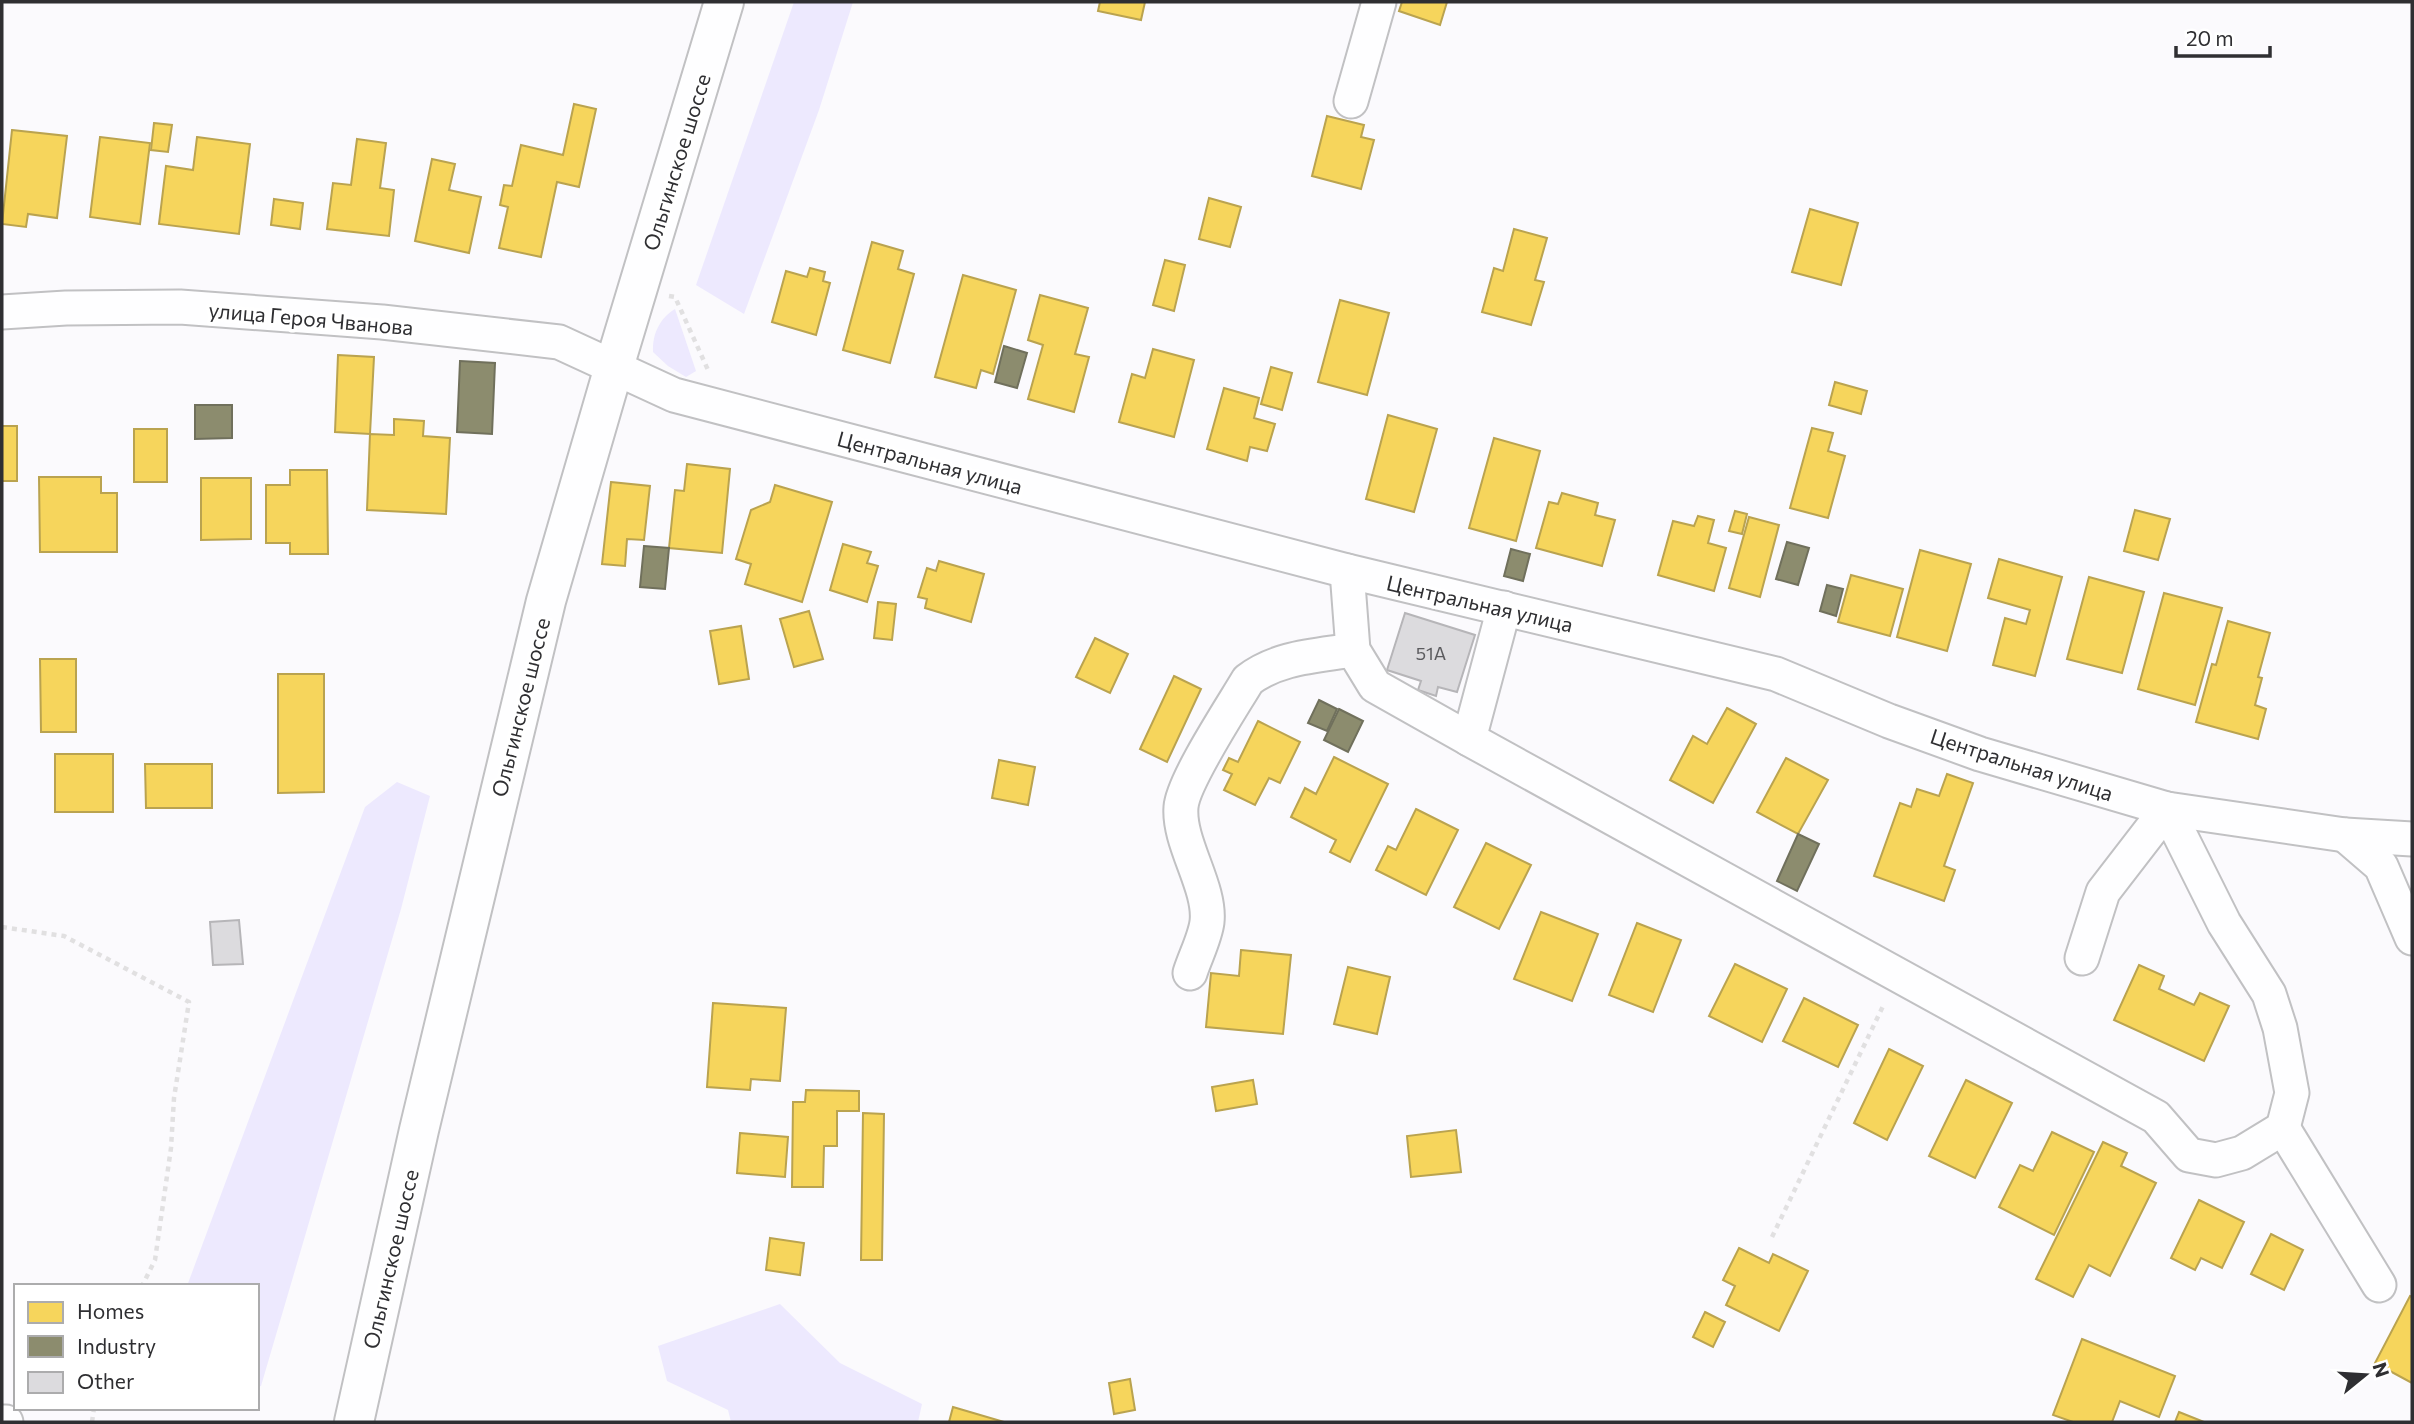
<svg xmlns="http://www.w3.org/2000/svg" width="2414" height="1424" font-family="Commissioner,sans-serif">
<rect width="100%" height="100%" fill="#fbfafd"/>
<g fill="#ede9fe">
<polygon points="794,2 853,2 819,110 744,314 696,285"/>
<path d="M675 309 696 371 686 377 668 366 653 352C652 334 660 318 675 309Z"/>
<polygon points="397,782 430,796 401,909 261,1386 257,1387 257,1286 187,1286 365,807"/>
<polygon points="780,1304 840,1363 922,1404 918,1422 731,1422 728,1410 667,1381 658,1346"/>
</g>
<g fill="#f6d55c" stroke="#baa34f" stroke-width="2">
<polygon points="1100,2 1145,2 1141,20 1098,11"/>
<polygon points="1402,2 1447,2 1440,25 1399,11"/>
<polygon points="574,104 596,109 579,187 557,182 541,257 499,248 508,207 500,205 504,185 512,186 521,145 563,155"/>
<polygon points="1327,116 1364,125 1361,137 1374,140 1361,189 1312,176"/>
<polygon points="154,123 172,125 168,152 151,150"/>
<polygon points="12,130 67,136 57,218 28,214 26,227 2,224"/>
<polygon points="100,137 150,143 140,224 90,217"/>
<polygon points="197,137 250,144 239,234 159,224 166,166 193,170"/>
<polygon points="357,139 386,143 380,188 394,190 389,236 327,229 333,183 351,185"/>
<polygon points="432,159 455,164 449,190 481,197 469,253 415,241"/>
<polygon points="1209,198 1241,207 1230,247 1199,239"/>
<polygon points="274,199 303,203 300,229 271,225"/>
<polygon points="1810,209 1858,223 1841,285 1792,272"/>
<polygon points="1514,229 1547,238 1535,280 1544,282 1531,325 1482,312 1494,268 1503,271"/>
<polygon points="872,242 903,251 898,269 914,274 890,363 843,350"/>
<polygon points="1165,260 1185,265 1174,311 1153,305"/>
<polygon points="810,268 825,272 823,281 830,283 816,335 772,322 786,271 807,277"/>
<polygon points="963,275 1016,290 993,374 981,370 976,388 935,377"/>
<polygon points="1040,295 1088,308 1075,354 1089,357 1074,412 1028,399 1043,345 1028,340"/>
<polygon points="1340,300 1389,313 1367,395 1318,382"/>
<polygon points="1153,349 1194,360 1174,437 1119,422 1132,374 1145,378"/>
<polygon points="338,355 374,357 370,434 335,432"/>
<polygon points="1271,367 1292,373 1282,410 1261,404"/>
<polygon points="1835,382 1867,391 1861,414 1829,405"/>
<polygon points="1224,388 1259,398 1254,418 1275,424 1267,451 1250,447 1247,461 1207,449"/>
<polygon points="1388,415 1437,429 1414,512 1366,499"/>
<polygon points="394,419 424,421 423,436 450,438 446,514 367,510 370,434 394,435"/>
<rect x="2" y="426" width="15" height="55"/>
<polygon points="1812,428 1833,433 1828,451 1845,456 1828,518 1790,508"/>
<rect x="134" y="429" width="33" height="53"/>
<polygon points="1494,438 1540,451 1516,541 1469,528"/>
<polygon points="687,464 730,469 722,553 669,548 675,490 684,491"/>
<polygon points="290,470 327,470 328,554 290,554 290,543 266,543 266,485 290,485"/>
<polygon points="39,477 101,477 101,493 117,493 117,552 40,552"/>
<polygon points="201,478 251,478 251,539 201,540"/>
<polygon points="611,482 650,486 644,540 627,539 625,566 602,564"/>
<polygon points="775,485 832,502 802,602 745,584 751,564 736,559 751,510 770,502"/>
<polygon points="1562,493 1598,503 1595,515 1615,520 1602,566 1536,548 1549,502 1558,504"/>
<polygon points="2135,510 2170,519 2158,560 2124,551"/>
<polygon points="1735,511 1747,514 1742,534 1729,531"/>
<polygon points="1698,516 1714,520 1708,543 1726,548 1714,591 1658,575 1673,521 1694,526"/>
<polygon points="1749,517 1779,525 1760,597 1729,588"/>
<polygon points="843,544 871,552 867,563 878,566 867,602 830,590"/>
<polygon points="1920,550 1971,564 1947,651 1897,637"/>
<polygon points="1999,559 2062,577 2035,676 1993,665 2005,618 2026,624 2030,610 1988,598"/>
<polygon points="939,561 984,574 971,622 925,608 927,599 918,597 927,568 936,571"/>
<polygon points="1851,575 1903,589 1890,636 1838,622"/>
<polygon points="2089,577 2144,592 2122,673 2067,659"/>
<polygon points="2164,593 2222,608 2195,705 2138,689"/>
<polygon points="878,602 896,604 892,640 874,638"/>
<polygon points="809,611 823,659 794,667 780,619"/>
<polygon points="2228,621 2270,633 2258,677 2262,678 2255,705 2266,709 2258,739 2196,722 2212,664 2216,665"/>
<polygon points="741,626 749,679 719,684 710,631"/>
<polygon points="1095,638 1128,654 1110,693 1076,677"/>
<polygon points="40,659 76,659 76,732 41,732"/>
<polygon points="278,674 324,674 324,792 278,793"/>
<polygon points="1174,676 1201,689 1167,762 1140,749"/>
<polygon points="1727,708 1756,724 1713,803 1670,780 1693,736 1707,744"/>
<polygon points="1258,721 1300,742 1280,783 1269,778 1255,805 1224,790 1232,774 1223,770 1229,758 1238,762"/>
<rect x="55" y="754" width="58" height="58"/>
<polygon points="1334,757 1388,784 1350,862 1330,852 1336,840 1291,817 1305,788 1316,794"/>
<polygon points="1786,758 1828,780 1798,834 1757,812"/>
<polygon points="999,760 1035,767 1028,805 992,798"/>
<polygon points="145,764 212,764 212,808 146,808"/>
<polygon points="1947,774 1973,783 1944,866 1955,870 1944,901 1874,876 1900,803 1911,807 1917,789 1939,796"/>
<polygon points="1416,809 1458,830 1426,895 1376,870 1388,846 1396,850"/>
<polygon points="1486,843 1531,865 1499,929 1454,907"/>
<polygon points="1541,912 1598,934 1572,1001 1514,979"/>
<polygon points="1637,923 1681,940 1653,1012 1609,995"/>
<polygon points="1241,950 1291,955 1283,1034 1206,1027 1211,973 1239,976"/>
<polygon points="1735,964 1787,989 1762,1042 1709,1016"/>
<polygon points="2139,965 2164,976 2159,989 2194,1005 2200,993 2229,1006 2204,1061 2114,1020"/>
<polygon points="1348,967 1390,977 1377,1034 1334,1024"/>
<polygon points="1804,998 1858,1025 1838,1067 1783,1041"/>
<polygon points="713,1003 786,1008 780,1081 751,1079 750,1090 707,1087"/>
<polygon points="1889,1049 1923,1066 1887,1140 1854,1123"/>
<polygon points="1253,1080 1257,1104 1216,1111 1212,1087"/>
<polygon points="1966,1080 2012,1103 1975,1178 1929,1156"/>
<polygon points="806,1090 859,1091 859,1111 837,1111 837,1146 824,1146 823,1187 792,1187 793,1102 805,1102"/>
<polygon points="863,1113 884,1114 882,1260 861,1260"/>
<polygon points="1456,1130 1461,1172 1411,1177 1407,1136"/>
<polygon points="2052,1132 2094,1152 2054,1235 1999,1207 2020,1165 2033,1171"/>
<polygon points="740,1133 788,1137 785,1177 737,1173"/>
<polygon points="2103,1142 2127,1153 2121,1166 2156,1183 2110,1276 2089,1265 2073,1297 2036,1279"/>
<polygon points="2199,1200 2244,1222 2222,1268 2201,1258 2195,1270 2171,1258"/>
<polygon points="2271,1234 2303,1250 2284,1290 2251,1274"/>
<polygon points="770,1238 804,1243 800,1275 766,1270"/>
<polygon points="1739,1248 1769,1263 1773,1254 1808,1271 1779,1331 1726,1305 1735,1286 1723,1280"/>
<polygon points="2410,1296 2412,1297 2412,1383 2375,1363"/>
<polygon points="1705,1312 1725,1322 1713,1347 1693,1337"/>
<polygon points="2082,1339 2175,1376 2159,1417 2120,1401 2112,1422 2073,1422 2053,1415"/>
<polygon points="1130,1379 1135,1410 1114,1414 1109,1383"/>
<polygon points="953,1407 1004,1422 949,1422"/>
<polygon points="2179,1412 2204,1422 2175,1422"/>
</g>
<g fill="#8c8c6e" stroke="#70705c" stroke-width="2">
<polygon points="1004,346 1027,353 1017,388 995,382"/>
<polygon points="460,361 495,363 492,434 457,432"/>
<polygon points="195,405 232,405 232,438 195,439"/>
<polygon points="1787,542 1809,548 1798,585 1776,579"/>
<polygon points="644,546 669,548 665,589 640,587"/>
<polygon points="1511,549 1530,554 1523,581 1504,576"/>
<polygon points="1827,585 1843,589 1836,616 1820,611"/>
<polygon points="1319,700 1337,709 1327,731 1308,723"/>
<polygon points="1339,709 1363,721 1348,752 1324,740"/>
<polygon points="1798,834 1819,844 1797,891 1777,881"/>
</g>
<g fill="#dcdbde" stroke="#b6b5b8" stroke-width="2">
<polygon points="1405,613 1475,635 1457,692 1438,687 1436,696 1418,690 1421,681 1387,670"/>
<polygon points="239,920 243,964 213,965 210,922"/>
</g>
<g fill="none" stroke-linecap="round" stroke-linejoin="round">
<g stroke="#c1c1c3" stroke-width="37">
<g id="minor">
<polyline points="1351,101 1379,2"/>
<polyline points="2,312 66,308 180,307 382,322 559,342 674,395 1347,571 1776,674 1889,721 1980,754 2167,809 2345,835 2412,839"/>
<polyline points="1347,571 1353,650 1375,686 1469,739"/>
<polyline points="1504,608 1469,739 2156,1117 2189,1155 2216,1160 2242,1153 2283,1128 2292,1093 2280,1028 2269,994 2224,923 2167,809 2103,892 2082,958"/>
<polyline points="2345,835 2381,866 2412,938"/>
<path d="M1190 973C1195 957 1205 938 1207 922 1211 887 1178 843 1181 807 1183 781 1232 707 1248 680 1278 657 1316 656 1353 650"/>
<polyline points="2283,1128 2379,1285"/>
<polyline points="2,1422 6,1422"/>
</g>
</g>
<g stroke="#c1c1c3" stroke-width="42">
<polyline id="major" points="354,1422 419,1130 546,601 614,367 724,2"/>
</g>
<g stroke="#e1e0e1" stroke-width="4.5" stroke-dasharray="5 5" stroke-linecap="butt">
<polyline points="669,296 675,297 708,370"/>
<polyline points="2,927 64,936 189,1002 174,1098 171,1148 155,1260 142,1286"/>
<polyline points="1772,1237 1884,1004"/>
<polyline points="92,1422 94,1408"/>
</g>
<use href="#minor" stroke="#fefeff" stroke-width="33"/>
<use href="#major" stroke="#fefeff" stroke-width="38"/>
</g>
<g text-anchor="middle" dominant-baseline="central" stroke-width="7" stroke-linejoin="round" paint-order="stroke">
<g font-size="18" fill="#5a5a5d">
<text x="1431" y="653">51А</text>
</g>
<g font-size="21" fill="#2f2f32" stroke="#fff">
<text transform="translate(676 162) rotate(-73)">Ольгинское шоссе</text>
<text transform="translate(311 318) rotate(5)">улица Героя Чванова</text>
<text transform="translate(930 462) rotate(15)">Центральная улица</text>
<text transform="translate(1480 603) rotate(13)">Центральная улица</text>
<text transform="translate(520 707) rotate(-76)">Ольгинское шоссе</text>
<text transform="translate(2022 764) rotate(18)">Центральная улица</text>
<text transform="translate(390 1259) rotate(-77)">Ольгинское шоссе</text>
</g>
</g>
<rect width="2414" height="1424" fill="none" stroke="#2f2f32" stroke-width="7"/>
<rect x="14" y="1284" width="245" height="126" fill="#ffffff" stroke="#acacad" stroke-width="2"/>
<rect x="28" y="1302" width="35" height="21" fill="#f6d55c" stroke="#acacad" stroke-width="2"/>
<text x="77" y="1319" font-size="21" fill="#2f2f32">Homes</text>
<rect x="28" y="1336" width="35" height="21" fill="#8c8c6e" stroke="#acacad" stroke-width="2"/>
<text x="77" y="1354" font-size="21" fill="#2f2f32">Industry</text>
<rect x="28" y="1372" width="35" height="21" fill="#dcdbde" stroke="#acacad" stroke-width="2"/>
<text x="77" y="1389" font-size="21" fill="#2f2f32">Other</text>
<g transform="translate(2365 1375) rotate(72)" stroke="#ffffff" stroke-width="5" paint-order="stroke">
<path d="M0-5L12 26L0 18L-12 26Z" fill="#2f2f32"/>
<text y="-10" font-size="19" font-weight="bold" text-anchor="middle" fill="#2f2f32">N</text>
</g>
<path d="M2176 46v10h94v-10" fill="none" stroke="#2f2f32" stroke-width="3.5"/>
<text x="2186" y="46" font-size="21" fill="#2f2f32" stroke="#ffffff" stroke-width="5" paint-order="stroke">20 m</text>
</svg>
